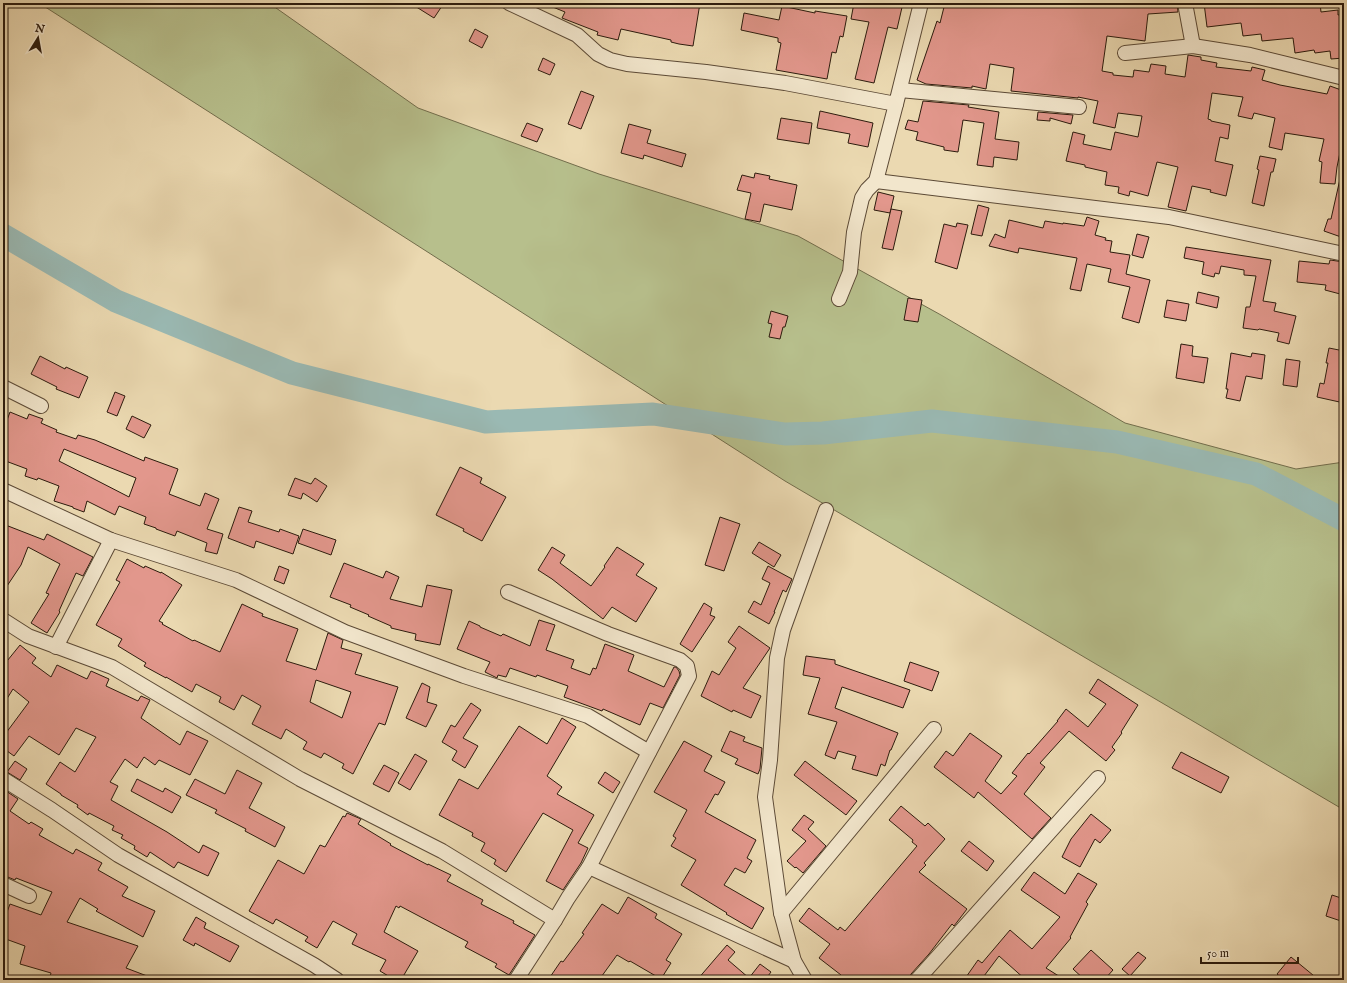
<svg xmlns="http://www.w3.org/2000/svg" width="1347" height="983" font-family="'IM FELL English',serif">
<rect width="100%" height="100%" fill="#ebd9b1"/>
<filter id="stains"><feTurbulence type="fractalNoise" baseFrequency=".005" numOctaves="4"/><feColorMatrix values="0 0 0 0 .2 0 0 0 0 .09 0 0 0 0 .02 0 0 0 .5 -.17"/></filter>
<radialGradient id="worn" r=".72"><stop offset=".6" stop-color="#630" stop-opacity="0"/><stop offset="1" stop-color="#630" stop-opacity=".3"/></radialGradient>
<polygon fill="#b7bf8c" stroke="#726d4c" points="39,3 269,3 418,108 599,174 798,236 941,315 1125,423 1296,469 1344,462 1344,810 785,481"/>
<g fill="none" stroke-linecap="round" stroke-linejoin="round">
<polyline stroke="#9ab9b3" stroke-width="23" points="3,235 116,301 292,373 486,422 653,414 785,434 823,433 932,421 1117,442 1256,474 1344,520"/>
</g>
<g fill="#e2978c" stroke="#2c1b0d" fill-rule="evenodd">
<polygon points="410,3 444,3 434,18"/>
<polygon points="543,3 700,3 693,46 679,44 671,42 671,40 621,29 618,40 597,35 598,32 562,18 565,12"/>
<polygon points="854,3 903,3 897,29 888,27 874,83 855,79 869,22 851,19"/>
<polygon points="945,3 964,3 980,7 980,3 1177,3 1178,12 1148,14 1145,41 1107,36 1102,71 1113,73 1113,75 1133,77 1134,70 1149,72 1151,64 1166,66 1165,74 1185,77 1188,55 1201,57 1201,60 1217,63 1216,67 1251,71 1252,67 1265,70 1262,80 1280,85 1327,94 1330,86 1344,91 1344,133 1337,167 1335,184 1320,183 1322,162 1319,161 1324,139 1285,133 1282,150 1269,147 1275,118 1254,113 1252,119 1238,116 1243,97 1212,93 1208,119 1211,120 1211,121 1230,125 1228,139 1220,137 1215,161 1233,165 1226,196 1210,192 1211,190 1192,186 1186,211 1168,207 1178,167 1157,162 1148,196 1130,191 1129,196 1118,193 1119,187 1105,185 1107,172 1085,167 1085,165 1066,161 1073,132 1085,135 1083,144 1111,150 1115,132 1138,137 1142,116 1118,113 1115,128 1093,123 1098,101 1078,97 1078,98 1011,91 1014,68 990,64 986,89 972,86 972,88 926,84 917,80 937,21 940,23"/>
<polygon points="1204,3 1320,3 1321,12 1338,10 1338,15 1344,14 1344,58 1331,59 1330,51 1315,53 1314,50 1295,53 1293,38 1262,41 1261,34 1243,36 1241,23 1207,27"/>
<polygon points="782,6 815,13 815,11 847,16 843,37 840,36 836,53 832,52 827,79 776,70 781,43 778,42 778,38 741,30 744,13 779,20"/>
<polygon points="475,29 488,36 482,48 469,41"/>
<polygon points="543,58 555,64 550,75 538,70"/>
<polygon points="581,91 594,96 581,129 568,124"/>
<polygon points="923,101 969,105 968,107 999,112 995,139 1019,142 1017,160 994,157 993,167 977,165 984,123 963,120 958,152 944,150 944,147 916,140 918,132 905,129 908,120 918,122"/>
<polygon points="820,111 873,123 868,147 848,143 850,134 817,128"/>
<polygon points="1038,112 1073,115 1071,124 1050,118 1050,121 1037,120"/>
<polygon points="781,118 812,123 809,144 777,139"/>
<polygon points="527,123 543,129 537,142 521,136"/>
<polygon points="629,124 651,130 647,143 686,154 682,167 644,155 643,159 621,153"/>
<polygon points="1260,156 1276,159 1273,172 1271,172 1264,206 1252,203 1259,170 1257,169"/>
<polygon points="755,173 770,176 769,179 797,185 792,210 764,204 760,222 745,219 751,193 737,190 742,175 754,178"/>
<polygon points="1340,179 1344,180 1344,238 1324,231 1328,219 1331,219"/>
<polygon points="878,192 894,196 890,213 874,210"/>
<polygon points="978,205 989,208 982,236 971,234"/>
<polygon points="891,209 902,211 893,250 882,248"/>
<polygon points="1087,217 1099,221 1095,235 1106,238 1105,240 1112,241 1110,252 1130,255 1126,274 1150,280 1139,323 1122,318 1130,287 1108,282 1111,269 1087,264 1081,291 1070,289 1077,258 1019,248 1018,253 989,246 995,234 1005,238 1009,220 1043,228 1045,221 1063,224 1063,223 1084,226"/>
<polygon points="957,223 968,225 957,269 935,262 944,224 956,227"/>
<polygon points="1137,234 1149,237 1143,258 1132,255"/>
<polygon points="1186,247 1271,260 1263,301 1276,303 1274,311 1296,316 1289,344 1277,341 1279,333 1259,329 1258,330 1243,328 1246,307 1250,307 1256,276 1244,275 1244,270 1221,266 1219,274 1215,273 1214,277 1202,274 1204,262 1184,258"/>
<polygon points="1330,260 1344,262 1344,295 1325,290 1326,285 1297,282 1299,261 1329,264"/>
<polygon points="1198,292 1219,297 1217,308 1196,303"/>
<polygon points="908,298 922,300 918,322 904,320"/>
<polygon points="1167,300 1189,304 1186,321 1164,317"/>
<polygon points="771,311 788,316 785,327 783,327 780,339 769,337 772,324 768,323"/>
<polygon points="1181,344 1193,346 1192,356 1208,358 1204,383 1176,378"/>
<polygon points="1329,348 1344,351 1344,403 1317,397 1320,383 1324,384 1328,363 1326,363"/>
<polygon points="1231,353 1251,357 1252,353 1265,355 1262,379 1246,376 1240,401 1226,398 1228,389 1226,389"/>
<polygon points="40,356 65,369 66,367 88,377 79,398 56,389 57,387 31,374"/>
<polygon points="1286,359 1300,361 1297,387 1283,385"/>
<polygon points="115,392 125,396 117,416 107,412"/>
<path d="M10 412 27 419 29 414 43 419 41 423 57 430 56 432 76 439 78 435 95 440 144 461 145 457 178 469 169 494 200 506 205 493 219 499 207 529 223 534 217 554 205 551 207 543 177 531 175 536 156 529V528L144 524 146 517 119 506 115 515 87 501 84 512 73 508V507L54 501 59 486 38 478 37 480 25 476 27 469 3 460V431ZM64 449 136 478 129 497 59 461Z"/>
<polygon points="132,416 151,425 144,438 126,429"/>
<polygon points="460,467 482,478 480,483 506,497 482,541 463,531 464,529 436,515"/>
<polygon points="295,478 311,484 315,478 327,486 317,502 303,493 301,499 288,495"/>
<polygon points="239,507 252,511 248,522 279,532 280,529 299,536 293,554 256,541 254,548 228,538"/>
<polygon points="720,517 740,524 724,571 705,565"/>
<polygon points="3,524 44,540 47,534 93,557 83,576 76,573 59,611 60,612 47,633 31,623 49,594 46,593 60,564 28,547 21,565 3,592"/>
<polygon points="303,529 336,540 331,555 298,543"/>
<polygon points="759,542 781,555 774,567 752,553"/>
<polygon points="552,547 565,555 560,563 591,586 605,567 604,566 617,547 644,564 636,575 657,588 636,622 612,607 603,619 552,579 538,570"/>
<path d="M127 559 144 568 145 566 161 573V572L182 585 159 621 163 623 162 624 193 641 194 640 220 652 242 604 263 614 262 616 298 629 286 661 316 670 328 633 343 640 341 648 362 654 355 674 398 687 385 725 379 723 353 774 342 768 344 764 324 753 321 758 303 749 307 742 286 729 281 739 252 724 261 706 242 695 234 710 219 702 221 697 196 684 192 692 166 677V678L144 666 146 663 118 646 122 639 96 625 120 582 116 580ZM316 680 351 692 342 718 310 702Z"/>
<polygon points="344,563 383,578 386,571 399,577 390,599 422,607 427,585 452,590 440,645 415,640 416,634 391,628 391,626 368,616 369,615 350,607 351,605 330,597"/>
<polygon points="279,566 289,570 284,584 274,580"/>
<polygon points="768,566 792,579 786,592 783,590 774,612 775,612 769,624 748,612 754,601 761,605 770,583 762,579"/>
<polygon points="704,603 712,608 710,615 715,617 692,652 680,644"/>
<polygon points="539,620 555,625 546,650 574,660 571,668 590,675 593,668 596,669 605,644 634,655 628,671 664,687 674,667 676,667 679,671 680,675 663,708 650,703 640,725 603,709 602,711 564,697 568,686 537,675 536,677 510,668 506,677 498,675 497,678 485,672 490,662 457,649 469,621 480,626 480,627 501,636 503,634 530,646"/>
<polygon points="739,626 770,648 743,688 761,696 751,718 733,710 732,712 701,696 712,671 719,675 736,648 728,642"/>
<polygon points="20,645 36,658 32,663 51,677 57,665 87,679 91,671 109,679 106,686 138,701 141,696 150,700 141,718 180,745 187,731 208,741 190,775 159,760 155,765 144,757 137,768 125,759 110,782 118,786 111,800 167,832 199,853 203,845 219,853 208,876 178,862 174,868 150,852 147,857 134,849 135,846 121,838 123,835 112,830 114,826 89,813 88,815 77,807 78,805 61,795 61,794 46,784 60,762 75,772 96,737 76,728 59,755 29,736 14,756 3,748 3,737 29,702 13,689 3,705 3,666"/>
<polygon points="806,656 835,660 835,664 910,690 903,708 842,687 835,708 898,733 891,750 890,750 885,766 881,764 877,776 852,769 856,756 838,751 835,759 825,755 837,722 808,714 820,678 803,675"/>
<polygon points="910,662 939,672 932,691 904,681"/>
<polygon points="1098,679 1138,705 1121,732 1122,733 1112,747 1115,750 1106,761 1069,731 1040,763 1045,767 1024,794 1051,818 1032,839 978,792 974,798 934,767 946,751 953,756 970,733 1002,756 985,781 1001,794 1017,776 1012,773 1028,753 1029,754 1058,721 1057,721 1066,709 1088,727 1106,704 1089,693"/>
<polygon points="422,683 430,687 427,702 437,705 426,727 406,718"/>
<polygon points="471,703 481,710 463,738 478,746 465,768 452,760 457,751 442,742 451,725 455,727"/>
<polygon points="562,718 576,727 547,776 562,787 557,794 594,815 578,843 588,848 581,863 563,890 546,881 573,830 543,813 506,872 494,864 496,860 481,851 485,843 472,836 473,833 439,815 459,779 478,789 519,726 547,744"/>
<polygon points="730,731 745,737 743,741 762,748 760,769 758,774 735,764 738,759 721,751"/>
<polygon points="684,741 712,756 704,771 725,782 718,795 715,794 705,812 756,840 747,858 752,861 745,873 735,868 724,885 764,908 752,929 726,914 727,913 681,885 696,860 671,846 676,838 673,836 687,810 654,792"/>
<polygon points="1181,752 1229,777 1221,793 1172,768"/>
<polygon points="415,754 427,761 410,790 398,783"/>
<polygon points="15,761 27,769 20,780 7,772"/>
<polygon points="805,761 857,801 846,815 794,775"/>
<polygon points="384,765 399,773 389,792 373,784"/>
<polygon points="237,770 262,783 249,808 285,827 275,847 245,831 246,829 215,813 217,810 186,795 195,779 225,794"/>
<polygon points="605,772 620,782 613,793 598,783"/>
<polygon points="137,779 163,792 165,788 181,797 172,813 131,791"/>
<polygon points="3,789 18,799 10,811 29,824 31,822 43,829 39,835 73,854 76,849 102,863 98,870 128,887 122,896 155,911 143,937 96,911 98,909 80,898 67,922 138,946 126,968 155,979 155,980 49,980 51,973 20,964 25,946 3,938 3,923 10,904 41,915 52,892 16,878 15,880 3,875"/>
<polygon points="901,806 925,826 928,823 945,839 924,863 926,865 919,872 967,909 954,926 952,924 929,954 911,974 909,980 837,980 841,975 819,958 830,944 799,921 809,908 838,930 840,927 845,931 917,846 912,842 913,840 889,820"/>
<polygon points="347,813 361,819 358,824 391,844 390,845 428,865 428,864 451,875 447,881 483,900 481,904 514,921 513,923 535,935 509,975 495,967 497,964 465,947 468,942 400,906 399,908 396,906 384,932 418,951 401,980 395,980 380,971 386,960 352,944 357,934 333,921 317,948 305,941 308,937 276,919 273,924 249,911 278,860 304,874 320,845 325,847 343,816 345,817"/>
<polygon points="1091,814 1111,830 1100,843 1095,839 1080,867 1062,857 1071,839"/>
<polygon points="804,815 814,822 808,829 826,846 803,873 796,867 795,868 787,861 806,841 792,830"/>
<polygon points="969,841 994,861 987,871 961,851"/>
<polygon points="1034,872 1065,894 1078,873 1097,884 1086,902 1088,904 1070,937 1071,938 1046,968 1065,980 1026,980 999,956 981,980 964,980 978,960 982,963 1010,930 1032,949 1060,917 1021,890"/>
<polygon points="1332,895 1344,899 1344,922 1326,916"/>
<polygon points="628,897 657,914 655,918 682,934 666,960 671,963 661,979 630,961 629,962 617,955 599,980 548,980 561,961 563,962 584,934 582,933 602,904 618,914"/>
<polygon points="196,917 206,923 204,928 239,946 230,962 195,943 194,946 183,940"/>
<polygon points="727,945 735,952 728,960 749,978 760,964 771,972 765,980 697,980"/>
<polygon points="1091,950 1113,970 1104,980 1085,980 1073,969"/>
<polygon points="1138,952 1146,958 1130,976 1122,969"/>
<polygon points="1291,957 1319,980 1284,980 1277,974"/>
</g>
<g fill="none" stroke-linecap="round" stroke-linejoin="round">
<g stroke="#5c4a36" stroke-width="16">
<g id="minor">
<polyline points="509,3 577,35 598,54 610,60 627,64 706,72 785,83 896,104 921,3"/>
<polyline points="1185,3 1193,46"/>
<polyline points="1125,53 1193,46 1250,55 1344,78"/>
<polyline points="900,90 1079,107"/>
<polyline points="876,181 1169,217 1344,254"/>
<polyline points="839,299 850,272 854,232 862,198 867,190 876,181 896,104"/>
<polyline points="3,387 41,406"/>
<polyline points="3,490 111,540 236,580 345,632 464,676 588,716 649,752"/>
<polyline points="508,592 608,634 680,660 687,666 689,676 589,867 568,898 555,920 516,980"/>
<polyline points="3,620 28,636 112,667 300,779 442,851 555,920"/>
<polyline points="56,647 111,540"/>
<polyline points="3,779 52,810 118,855 314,965 337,980"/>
<polyline points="589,867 794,961"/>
<polyline points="3,884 29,896"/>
<polyline points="781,913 934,729"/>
<polyline points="805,980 794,961 781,913 765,797 770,760 777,658 783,630 826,510"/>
<polyline points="917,980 1098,778"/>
</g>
</g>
<use href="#minor" stroke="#f2e6cc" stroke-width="14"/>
</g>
<rect width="1347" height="983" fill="none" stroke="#ebd9b1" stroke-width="16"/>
<rect x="4" y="4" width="1339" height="975" fill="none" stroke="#2c1b0d" stroke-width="2"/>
<rect x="8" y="8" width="1331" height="967" fill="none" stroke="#2c1b0d"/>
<g transform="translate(38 38) rotate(11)" stroke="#f2e6cc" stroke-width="3" paint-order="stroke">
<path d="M0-3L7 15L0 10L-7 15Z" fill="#2c1b0d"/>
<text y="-6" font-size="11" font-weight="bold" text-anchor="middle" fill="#2c1b0d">N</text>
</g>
<path d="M1201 957v6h97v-6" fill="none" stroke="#2c1b0d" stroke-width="2"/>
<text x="1207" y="957" font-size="12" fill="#2c1b0d" stroke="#f2e6cc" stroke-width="3" paint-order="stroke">50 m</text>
<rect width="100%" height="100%" filter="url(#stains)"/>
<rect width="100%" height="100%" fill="url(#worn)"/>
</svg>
